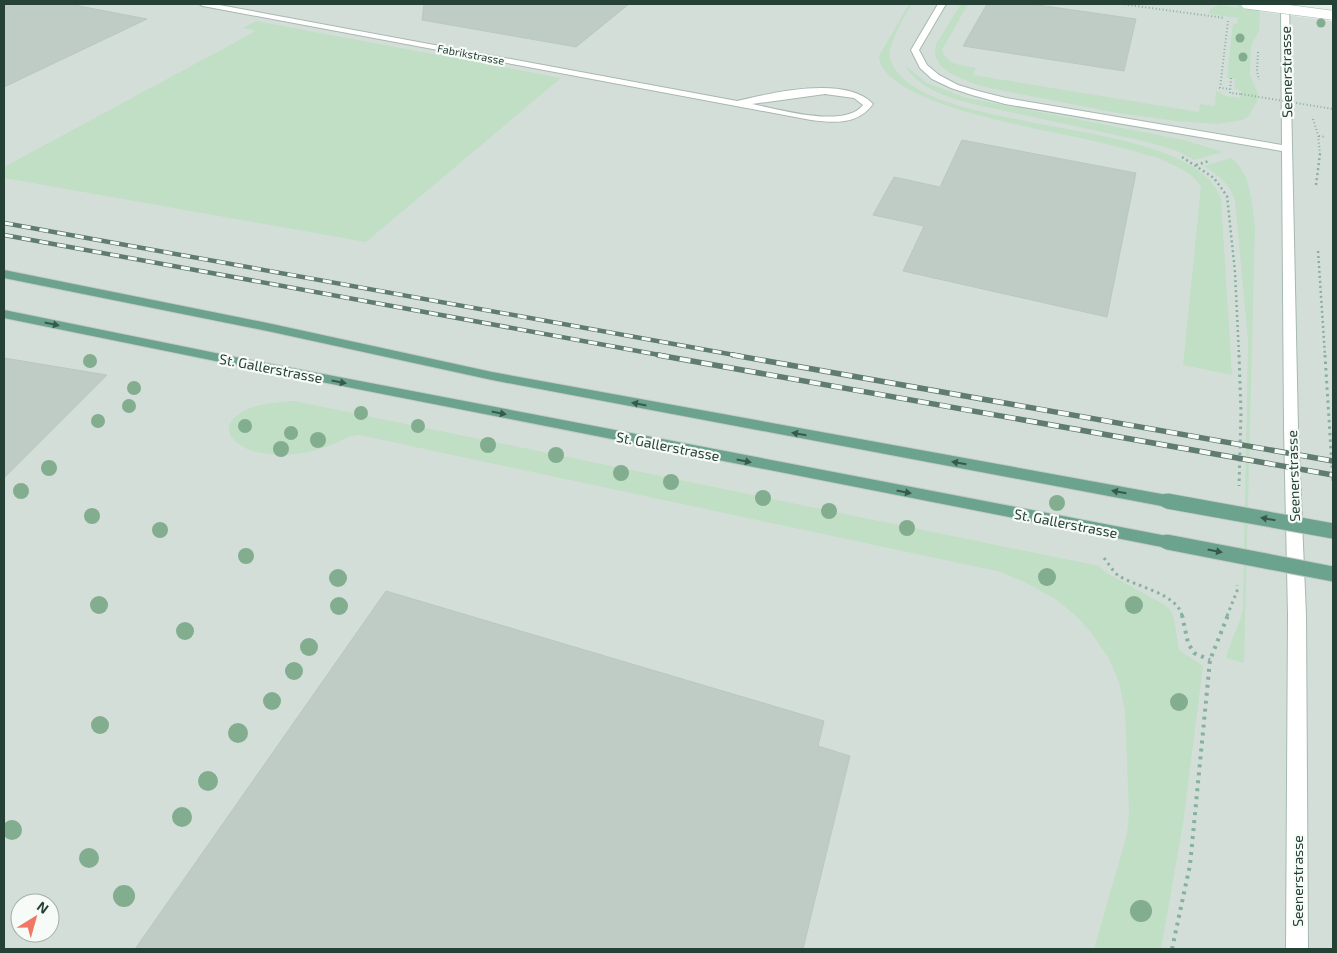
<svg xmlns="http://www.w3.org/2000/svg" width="1337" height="953" font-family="'Exo 2',sans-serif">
<rect width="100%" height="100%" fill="#e6eeea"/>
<path fill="#d4ded9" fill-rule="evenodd" d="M4 4H1242L1243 9 1331 21 1333 25V949H4ZM20 903H50V933H20Z"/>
<g fill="#c0dfc5">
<path d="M909 4H912C905 14 887 47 890 58 914 139 1190 112 1221 198L1232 375 1183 365 1201 187C1193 172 1173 165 1158 158 1126 148 1094 141 1061 134 1025 126 881 101 879 56Z"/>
<path d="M961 4H968L942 50C947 66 963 65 976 68L973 75 1199 112 1200 104 1215 106 1216 91 1226 96 1240 98 1242 92 1234 88 1235 79 1227 78 1233 23 1237 24 1238 18 1209 14 1210 9 1219 5 1238 8V4H1260L1259 31 1251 46 1250 75 1258 94 1257 102 1248 117 1242 120 1217 124 1177 121 1117 113 994 89 974 84 950 73 941 66 935 56 936 44Z"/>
<polygon points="256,21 561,78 366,242 4,178 4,167 256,31 243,28"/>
<path d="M905 65 927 83 967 98 1184 140 1223 152 1194 160 1175 150 1143 141 973 104C949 98 917 88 905 65Z"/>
<path d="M1231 158C1251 172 1252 204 1255 227L1244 663 1226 658C1230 641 1239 627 1243 610L1248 341 1235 200C1230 184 1218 175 1204 166Z"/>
<path d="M294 401 1099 566 1105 572 1165 605 1171 611 1174 618 1179 650 1203 666 1183 824 1161 949H1094L1127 834 1129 813 1125 711 1119 682 1108 657 1090 631 1075 615 1054 598 1024 582 1001 572 359 435C348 435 340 442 331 445 309 454 286 457 262 453 234 449 211 425 248 409 262 403 279 402 294 401Z"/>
</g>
<g fill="#beccc5" stroke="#b8c8c0">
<polygon points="4,4 69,4 147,19 4,87"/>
<polygon points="424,4 629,4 576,47 422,20"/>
<polygon points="987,4 1031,4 1136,19 1124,71 963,46"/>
<polygon points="962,140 1136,173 1107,317 903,271 924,226 873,215 894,177 940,187"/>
<polygon points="4,358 107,375 4,478"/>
<polygon points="386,591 824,721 818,746 850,756 803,949 135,949"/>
</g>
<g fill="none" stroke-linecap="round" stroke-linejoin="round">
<g stroke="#a8b7b0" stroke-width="2">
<path id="minor" d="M199 4H214L737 101C771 93 846 75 873 104 858 125 834 123 811 120L203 6ZM825 94 854 98 863 105C845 129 778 109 752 104Z"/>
</g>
<g stroke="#a4bab0" stroke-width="2">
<polygon id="secondary" points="938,4 946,4 919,50 927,65 939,75 958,85 978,91 1006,98 1282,145 1281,4 1289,4 1298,428 1306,615 1308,949 1286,949 1288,615 1284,428 1282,151 1005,104 972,95 951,88 932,79 920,68 911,50"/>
</g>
<g stroke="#c2cac7" stroke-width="2">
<g id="primary">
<polygon points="4,270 272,324 492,372 1167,495 1172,497 1175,501 1172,505 1167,507 492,380 272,332 4,278"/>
<polygon points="4,310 240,358 1167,536 1173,538 1175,542 1173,546 1167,548 240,366 4,318"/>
</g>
</g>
<g stroke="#87b19f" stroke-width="2" stroke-dasharray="1 2.5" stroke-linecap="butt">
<polyline points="1121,4 1225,18"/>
<polyline points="1228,21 1220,88 1230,89"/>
<polyline points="1258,52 1257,71 1259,80"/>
<polyline points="1231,78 1230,93 1241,94"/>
<polyline points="1313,119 1318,135 1320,155"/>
<polyline points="1319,136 1326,137"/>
</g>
<g stroke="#87b19f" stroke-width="2.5" stroke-dasharray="2 3" stroke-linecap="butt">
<polyline points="1182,157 1214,178 1227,196 1235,272 1239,356"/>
<polyline points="1196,165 1209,161"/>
<polyline points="1316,185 1320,154"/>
<polyline points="1318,251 1325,356"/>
</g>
<g stroke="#87b19f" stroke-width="3" stroke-dasharray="2.5 4" stroke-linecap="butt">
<polyline points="1239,355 1241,412 1239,486"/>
<polyline points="1325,355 1333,483"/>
<path d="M1104 558C1109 564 1113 572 1119 576 1137 587 1178 594 1182 616"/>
<polyline points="1227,616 1237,591 1237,585"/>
</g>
<g stroke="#87b19f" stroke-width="4" stroke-dasharray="3 5" stroke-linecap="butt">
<polyline points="1182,615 1188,643 1194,653 1210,660"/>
<polyline points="1172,949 1190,865 1210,660 1228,615"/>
</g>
<use href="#minor" fill="#fff" fill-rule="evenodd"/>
<use href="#secondary" fill="#fff" fill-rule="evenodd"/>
<use href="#primary" fill="#6ca38f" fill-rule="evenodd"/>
<g stroke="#607c71" stroke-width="4.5">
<g id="rail-far1">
<polyline points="4,223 740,356"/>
<polyline points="4,235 665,356"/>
</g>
</g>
<g stroke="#607c71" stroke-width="5.5">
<g id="rail">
<polyline points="658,355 1333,475"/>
<polyline points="733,355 1333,461"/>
</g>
</g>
<use href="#rail-far1" stroke="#f7fbf8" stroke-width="3" stroke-dasharray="9" stroke-linecap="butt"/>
<use href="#rail" stroke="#f7fbf8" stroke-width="4" stroke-dasharray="11" stroke-linecap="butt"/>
<g stroke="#a4bab0" stroke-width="10" stroke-linecap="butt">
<polyline id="secondary-bridge" points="1246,4 1331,15"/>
</g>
<g stroke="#c2cac7" stroke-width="17" stroke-linecap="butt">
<g id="primary-bridge">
<polyline points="1167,501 1333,531"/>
<polyline points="1167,542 1333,574"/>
</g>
</g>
<polyline stroke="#87b19f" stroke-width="2" stroke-dasharray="1 2.5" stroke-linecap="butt" points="1241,94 1333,109"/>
<use href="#secondary-bridge" stroke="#fff" stroke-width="9"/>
<use href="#primary-bridge" stroke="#6ca38f" stroke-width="15"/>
</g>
<g fill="#82ad8e">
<circle cx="1321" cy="23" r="4.5"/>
<circle cx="1240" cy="38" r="4.5"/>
<circle cx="1243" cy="57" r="4.5"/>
<circle cx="90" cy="361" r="7"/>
<circle cx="134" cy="388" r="7"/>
<circle cx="129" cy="406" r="7"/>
<circle cx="361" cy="413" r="7"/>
<circle cx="98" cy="421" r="7"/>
<circle cx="245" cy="426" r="7"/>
<circle cx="418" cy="426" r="7"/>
<circle cx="291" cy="433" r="7"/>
<circle cx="318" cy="440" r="8"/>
<circle cx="488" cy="445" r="8"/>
<circle cx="281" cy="449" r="8"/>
<circle cx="556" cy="455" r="8"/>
<circle cx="49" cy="468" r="8"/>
<circle cx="621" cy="473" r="8"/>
<circle cx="671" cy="482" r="8"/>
<circle cx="21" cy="491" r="8"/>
<circle cx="763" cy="498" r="8"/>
<circle cx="1057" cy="503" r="8"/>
<circle cx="829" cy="511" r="8"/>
<circle cx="92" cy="516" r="8"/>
<circle cx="907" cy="528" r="8"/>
<circle cx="160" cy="530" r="8"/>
<circle cx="246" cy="556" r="8"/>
<circle cx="1047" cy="577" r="9"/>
<circle cx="338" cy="578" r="9"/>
<circle cx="99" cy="605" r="9"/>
<circle cx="1134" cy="605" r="9"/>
<circle cx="339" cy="606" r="9"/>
<circle cx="185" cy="631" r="9"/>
<circle cx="309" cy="647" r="9"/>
<circle cx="294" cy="671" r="9"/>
<circle cx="272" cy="701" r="9"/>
<circle cx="1179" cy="702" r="9"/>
<circle cx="100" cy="725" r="9"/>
<circle cx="238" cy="733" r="10"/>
<circle cx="208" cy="781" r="10"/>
<circle cx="182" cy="817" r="10"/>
<circle cx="12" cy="830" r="10"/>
<circle cx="89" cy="858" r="10"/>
<circle cx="124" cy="896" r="11"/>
<circle cx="1141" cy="911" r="11"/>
</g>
<defs><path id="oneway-solid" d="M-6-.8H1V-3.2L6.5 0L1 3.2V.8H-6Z" transform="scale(1.25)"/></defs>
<g fill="#375a4c">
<use href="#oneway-solid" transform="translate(52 324) rotate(12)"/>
<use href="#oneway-solid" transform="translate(339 382) rotate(11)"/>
<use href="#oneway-solid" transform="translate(639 404) rotate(-169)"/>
<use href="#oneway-solid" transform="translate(499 413) rotate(11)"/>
<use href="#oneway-solid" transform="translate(799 434) rotate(-170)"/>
<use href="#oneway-solid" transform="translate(744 461) rotate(11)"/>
<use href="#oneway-solid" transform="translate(959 463) rotate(-170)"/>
<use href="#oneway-solid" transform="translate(904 492) rotate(11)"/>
<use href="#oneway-solid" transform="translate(1119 492) rotate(-170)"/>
<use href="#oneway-solid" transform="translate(1268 519) rotate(-170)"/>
<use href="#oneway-solid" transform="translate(1215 551) rotate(11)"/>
</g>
<g text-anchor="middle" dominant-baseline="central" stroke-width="4.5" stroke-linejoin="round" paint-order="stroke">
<g font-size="11" fill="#254136" stroke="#f7fbf8">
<text transform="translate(471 54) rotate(11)">Fabrikstrasse</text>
</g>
<g font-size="14" fill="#254136" stroke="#f7fbf8">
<text transform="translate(1286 72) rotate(-91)">Seenerstrasse</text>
<text transform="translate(271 368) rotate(11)">St. Gallerstrasse</text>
<text transform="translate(668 446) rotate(11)">St. Gallerstrasse</text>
<text transform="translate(1293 476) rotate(-92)">Seenerstrasse</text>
<text transform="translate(1066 523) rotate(11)">St. Gallerstrasse</text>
<text transform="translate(1297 881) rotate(-90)">Seenerstrasse</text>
</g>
</g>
<rect width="1337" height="953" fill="none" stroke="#254136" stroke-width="10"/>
<g transform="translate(35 918) rotate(37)"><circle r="24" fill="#f7fbf8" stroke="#a3b1aa"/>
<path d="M0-4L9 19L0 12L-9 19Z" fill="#ef7764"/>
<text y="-8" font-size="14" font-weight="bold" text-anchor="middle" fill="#254136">N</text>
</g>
</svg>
